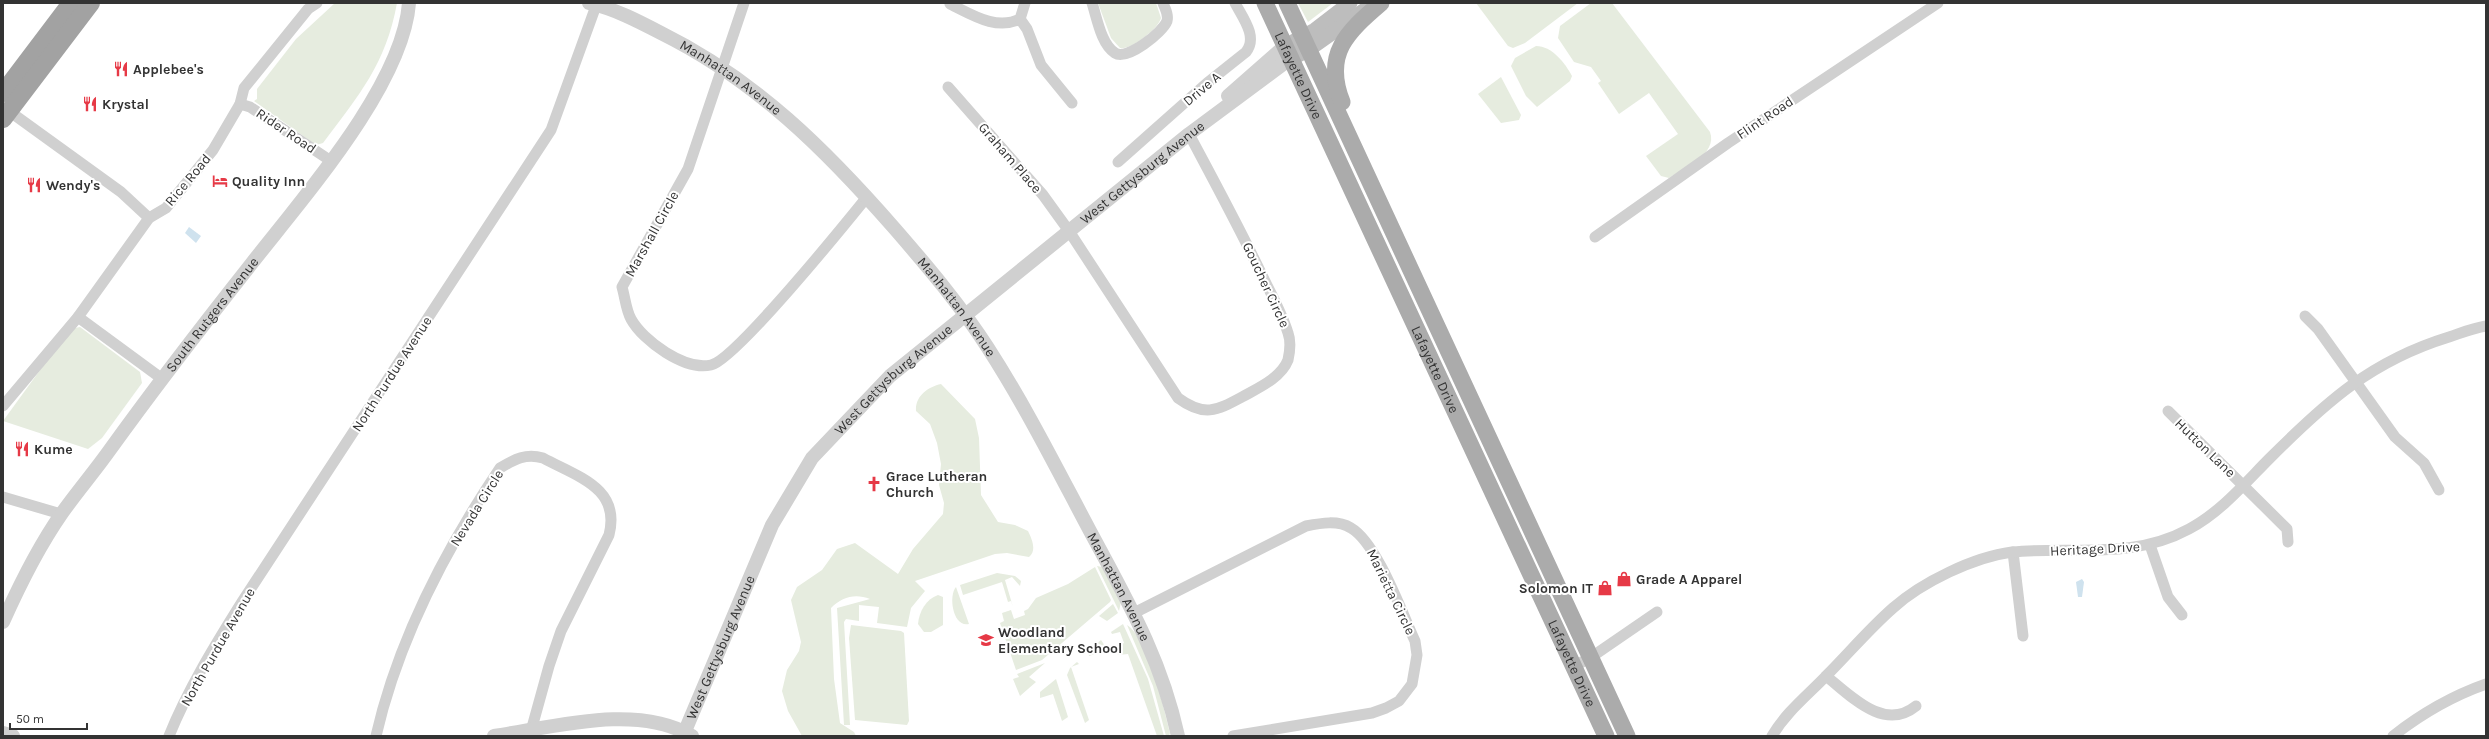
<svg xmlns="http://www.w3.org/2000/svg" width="2489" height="739" font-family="Karla,sans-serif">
<rect width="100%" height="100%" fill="#fff"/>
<g fill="#e6ecdf">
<path d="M335 3H397C386 64 359 95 323 143L316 145 254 101 257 99V89L296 39Z"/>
<path d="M1098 3H1156L1161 18C1158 29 1131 50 1120 48L1111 38Z"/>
<polygon points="1298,3 1333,3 1308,22"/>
<polygon points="1476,3 1578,3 1525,43 1513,48 1508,46"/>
<path d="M1591 3H1612L1710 132C1718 154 1684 168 1669 178L1661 176 1646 156 1678 134 1649 93 1619 114 1598 83 1601 81 1591 67 1574 62 1558 38 1560 26Z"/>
<path d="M1536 46C1552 46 1565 63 1572 76L1570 81 1537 107 1526 96 1511 66 1515 58Z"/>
<polygon points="1501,77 1521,115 1519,120 1501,123 1478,94"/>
<polygon points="80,327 140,372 142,383 102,438 88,449 3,421 67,333 75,328"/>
<path d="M941 384 975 419 979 438 981 495 998 522 1015 525 1028 531C1032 539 1037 551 1029 557L1007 553 995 554 915 581 925 591 911 608 907 627 877 623 879 607 859 605V621L846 619 844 622 850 725H844L837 608 870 599C855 593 842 597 831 608L834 679 840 723 854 732 856 736H802L788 711 782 691 787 670 799 651 801 642 791 600 797 587 822 570 837 549 855 543 898 574 913 549 943 514 944 503 939 485 941 464 937 443 930 424 916 411C915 396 928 387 941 384Z"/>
<polygon points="1097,566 1102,567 1121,602 1119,611"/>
<polygon points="1095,567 1111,600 1110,602 1042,660 1016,670 1000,623 1004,621 1002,613 1011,610 1014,619 1025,615 1024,611 1028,609 1036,598 1068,584"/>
<polygon points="997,573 1015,576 1021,581 1020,586 1012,577 1005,580 1013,607 1011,601 1008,602 1002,582 963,595 960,585"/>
<path d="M956 587 969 624C953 628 948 596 956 587Z"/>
<path d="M938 595 943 597V625L931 632H924L918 624C919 612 926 599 938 595Z"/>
<polygon points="1113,604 1118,613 1107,621 1099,616"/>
<polygon points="1123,624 1148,679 1164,736 1157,736 1128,654 1118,655 1116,647 1124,643 1120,632 1112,634 1111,632"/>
<polygon points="851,625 901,631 904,633 909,721 907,725 855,720 849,638"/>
<path d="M1127 625C1146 636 1165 710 1170 733L1169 736H1166L1153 686Z"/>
<polygon points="1101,640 1105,646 1096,649 1098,653 1089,656 1088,651"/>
<polygon points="1077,662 1079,664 1071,667 1089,720 1085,723 1067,675 1070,668"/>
<polygon points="1045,663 1029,677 1036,682 1020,696 1013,679 1019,677 1017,674"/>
<polygon points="1056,679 1068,717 1062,721 1053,694 1040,698 1040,692"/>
</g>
<g fill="#cfe2ee">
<polygon points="189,227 201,236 196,243 185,233"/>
<polygon points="2082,579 2084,582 2082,597 2078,597 2076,582"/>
</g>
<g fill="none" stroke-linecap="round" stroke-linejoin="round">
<g stroke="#d0d0d0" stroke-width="11">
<path d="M744 3 688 169 622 287C625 297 626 310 631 319 643 341 685 371 711 365 735 360 846 223 867 197"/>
<path d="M1092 3C1097 18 1101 44 1115 53 1127 61 1163 32 1167 21 1169 14 1165 9 1163 3"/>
<path d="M950 4C971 14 996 31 1020 19L1025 3"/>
<polyline points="1020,19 1027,29 1041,65 1072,103"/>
<path d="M948 87 1043 195 1069 231 1178 398C1204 417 1216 411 1242 397 1258 388 1281 378 1288 360 1290 351 1291 341 1288 333 1282 313 1271 294 1262 275 1239 227 1214 181 1189 134"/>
<polyline points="240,104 250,107 331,161"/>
<polyline points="9,111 121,192 149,218"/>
<path d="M1118 162 1207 83 1246 52C1258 37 1243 18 1235 3"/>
<polyline points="1595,237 1728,143 1938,3"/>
<polyline points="2305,316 2318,329 2395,437 2424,463 2439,490"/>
<polyline points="78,317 161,378"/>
<polyline points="3,406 78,317 149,218 166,208 213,150 240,104 244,88 308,9 317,3"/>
<polyline points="2168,411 2287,529 2288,542"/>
<polyline points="3,497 61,514"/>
<polyline points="2150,545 2168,597 2182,615"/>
<polyline points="2013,552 2023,636"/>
<path d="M1134 613 1306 526C1321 523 1338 520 1351 528 1377 543 1402 613 1415 641L1417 655 1412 684 1399 701 1386 708 1372 713 1233 736"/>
<polyline points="1572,667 1590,658 1657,612"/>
<path d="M1826 676C1851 696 1884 732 1916 706"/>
<path d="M169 736C188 689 215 645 242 602L551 130 597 3"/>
<path d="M376 736C398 640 445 550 500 468 515 459 526 453 543 458 578 477 621 488 609 535L561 631 549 666 531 731"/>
<path d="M1772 736C1786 712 1808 695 1827 675 1849 653 1869 629 1893 608 1922 582 1974 557 2012 552 2074 546 2132 560 2189 529 2221 512 2245 483 2270 458 2326 402 2371 361 2449 337 2461 333 2473 328 2486 326"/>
<path d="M2393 736C2421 714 2452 696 2486 684"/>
</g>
<g stroke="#d0d0d0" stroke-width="14">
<path id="s1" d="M589 3C615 9 638 21 661 33 756 80 826 150 895 229 928 267 961 306 988 348 1026 407 1057 469 1090 531 1127 600 1161 658 1178 736"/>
<polyline points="1228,96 1285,46"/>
<path id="s2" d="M3 622C19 586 39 546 62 513 77 492 94 472 109 451 155 387 203 325 252 263 302 199 403 85 409 3"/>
<path id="s3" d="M685 731 772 525 812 458 890 376 1189 134 1290 59"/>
<polyline points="3,733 13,736"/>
<path d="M494 736C554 727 637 703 692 736"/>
</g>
<g stroke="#bdbdbd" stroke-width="15">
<polyline points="1285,46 1315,30 1350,3"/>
<polyline points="1290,59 1308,50 1366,9"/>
</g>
<g stroke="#ababab" stroke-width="17">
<path id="s4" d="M1265 3 1606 736"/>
<polyline points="1287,3 1627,736"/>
<path d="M1342 102C1323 54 1347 32 1381 3"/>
</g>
<g stroke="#a2a2a2" stroke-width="18">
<polyline points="3,93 71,3"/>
<polyline points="3,119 91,3"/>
</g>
</g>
<defs>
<g id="restaurant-bare" transform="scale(1.2)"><path d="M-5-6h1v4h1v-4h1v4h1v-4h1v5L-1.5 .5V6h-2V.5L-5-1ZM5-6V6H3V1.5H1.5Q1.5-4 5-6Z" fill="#e63946" stroke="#fff" stroke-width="2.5" paint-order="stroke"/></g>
<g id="hotel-bare" transform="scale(1.2)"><path d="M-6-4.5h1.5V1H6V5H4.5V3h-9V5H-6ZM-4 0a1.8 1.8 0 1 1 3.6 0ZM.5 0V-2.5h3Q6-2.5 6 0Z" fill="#e63946" stroke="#fff" stroke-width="2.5" paint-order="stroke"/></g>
<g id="church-bare" transform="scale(1.2)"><path d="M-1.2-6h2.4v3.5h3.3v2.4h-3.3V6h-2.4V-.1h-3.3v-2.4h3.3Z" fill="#e63946" stroke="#fff" stroke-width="2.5" paint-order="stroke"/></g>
<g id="shop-bare" transform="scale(1.2)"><path d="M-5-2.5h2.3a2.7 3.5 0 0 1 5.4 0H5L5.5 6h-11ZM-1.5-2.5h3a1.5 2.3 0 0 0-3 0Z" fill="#e63946" stroke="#fff" stroke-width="2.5" paint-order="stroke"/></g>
<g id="school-bare" transform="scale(1.2)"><path d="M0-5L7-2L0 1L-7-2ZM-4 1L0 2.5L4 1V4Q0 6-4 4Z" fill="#e63946" stroke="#fff" stroke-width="2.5" paint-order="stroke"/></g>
</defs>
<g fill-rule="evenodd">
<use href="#restaurant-bare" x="121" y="69"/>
<use href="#restaurant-bare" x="90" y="104"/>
<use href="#hotel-bare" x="220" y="181"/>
<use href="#restaurant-bare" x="34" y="185"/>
<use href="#restaurant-bare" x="22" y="449"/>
<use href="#church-bare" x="874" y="484"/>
<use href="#shop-bare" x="1624" y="579"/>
<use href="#shop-bare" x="1605" y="588"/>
<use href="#school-bare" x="986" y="640"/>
</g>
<g text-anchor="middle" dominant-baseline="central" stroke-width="4" stroke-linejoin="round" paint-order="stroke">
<g font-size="14" font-weight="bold" fill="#333" stroke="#fff" text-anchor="start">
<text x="133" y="69">Applebee's</text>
<text x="102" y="104">Krystal</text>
<text x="232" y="181">Quality Inn</text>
<text x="46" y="185">Wendy's</text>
<text x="34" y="449">Kume</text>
<text x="886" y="476">Grace Lutheran<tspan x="886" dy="16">Church</tspan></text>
<text x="1636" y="579">Grade A Apparel</text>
<text x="1593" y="588" text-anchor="end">Solomon IT</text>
<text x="998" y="632">Woodland<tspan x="998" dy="16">Elementary School</tspan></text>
</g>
<g font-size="14" fill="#333" stroke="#fff">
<text stroke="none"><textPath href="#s4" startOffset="80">Lafayette Drive</textPath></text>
<text stroke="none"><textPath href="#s1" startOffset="161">Manhattan Avenue</textPath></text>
<text transform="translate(1202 89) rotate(-40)">Drive A</text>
<text transform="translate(1765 118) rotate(-34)">Flint Road</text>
<text transform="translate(286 131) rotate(34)">Rider Road</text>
<text transform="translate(1010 158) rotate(49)">Graham Place</text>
<text stroke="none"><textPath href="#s3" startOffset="739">West Gettysburg Avenue</textPath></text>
<text transform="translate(188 180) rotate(-50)">Rice Road</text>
<text transform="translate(652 234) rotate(-61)">Marshall Circle</text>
<text transform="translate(1266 285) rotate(65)">Goucher Circle</text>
<text stroke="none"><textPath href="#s1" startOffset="485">Manhattan Avenue</textPath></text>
<text stroke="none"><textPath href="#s2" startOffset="373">South Rutgers Avenue</textPath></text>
<text stroke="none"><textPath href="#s4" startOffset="404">Lafayette Drive</textPath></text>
<text transform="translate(392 374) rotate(-57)">North Purdue Avenue</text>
<text stroke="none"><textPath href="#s3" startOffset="415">West Gettysburg Avenue</textPath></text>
<text transform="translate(2205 448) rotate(44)">Hutton Lane</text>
<text transform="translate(477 508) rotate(-58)">Nevada Circle</text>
<text transform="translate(2095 549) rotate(-3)">Heritage Drive</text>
<text stroke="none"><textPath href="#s1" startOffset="809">Manhattan Avenue</textPath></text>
<text transform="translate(1391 592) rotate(64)">Marietta Circle</text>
<text transform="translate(218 647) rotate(-60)">North Purdue Avenue</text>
<text stroke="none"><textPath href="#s3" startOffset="91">West Gettysburg Avenue</textPath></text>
<text stroke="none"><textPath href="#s4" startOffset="728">Lafayette Drive</textPath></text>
</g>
</g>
<rect width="2489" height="739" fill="none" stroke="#333333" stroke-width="8"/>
<path d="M10 723v6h77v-6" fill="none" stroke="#333333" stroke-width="2"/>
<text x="16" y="723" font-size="12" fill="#333333" stroke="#ffffff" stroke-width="3" paint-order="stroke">50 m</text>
</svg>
